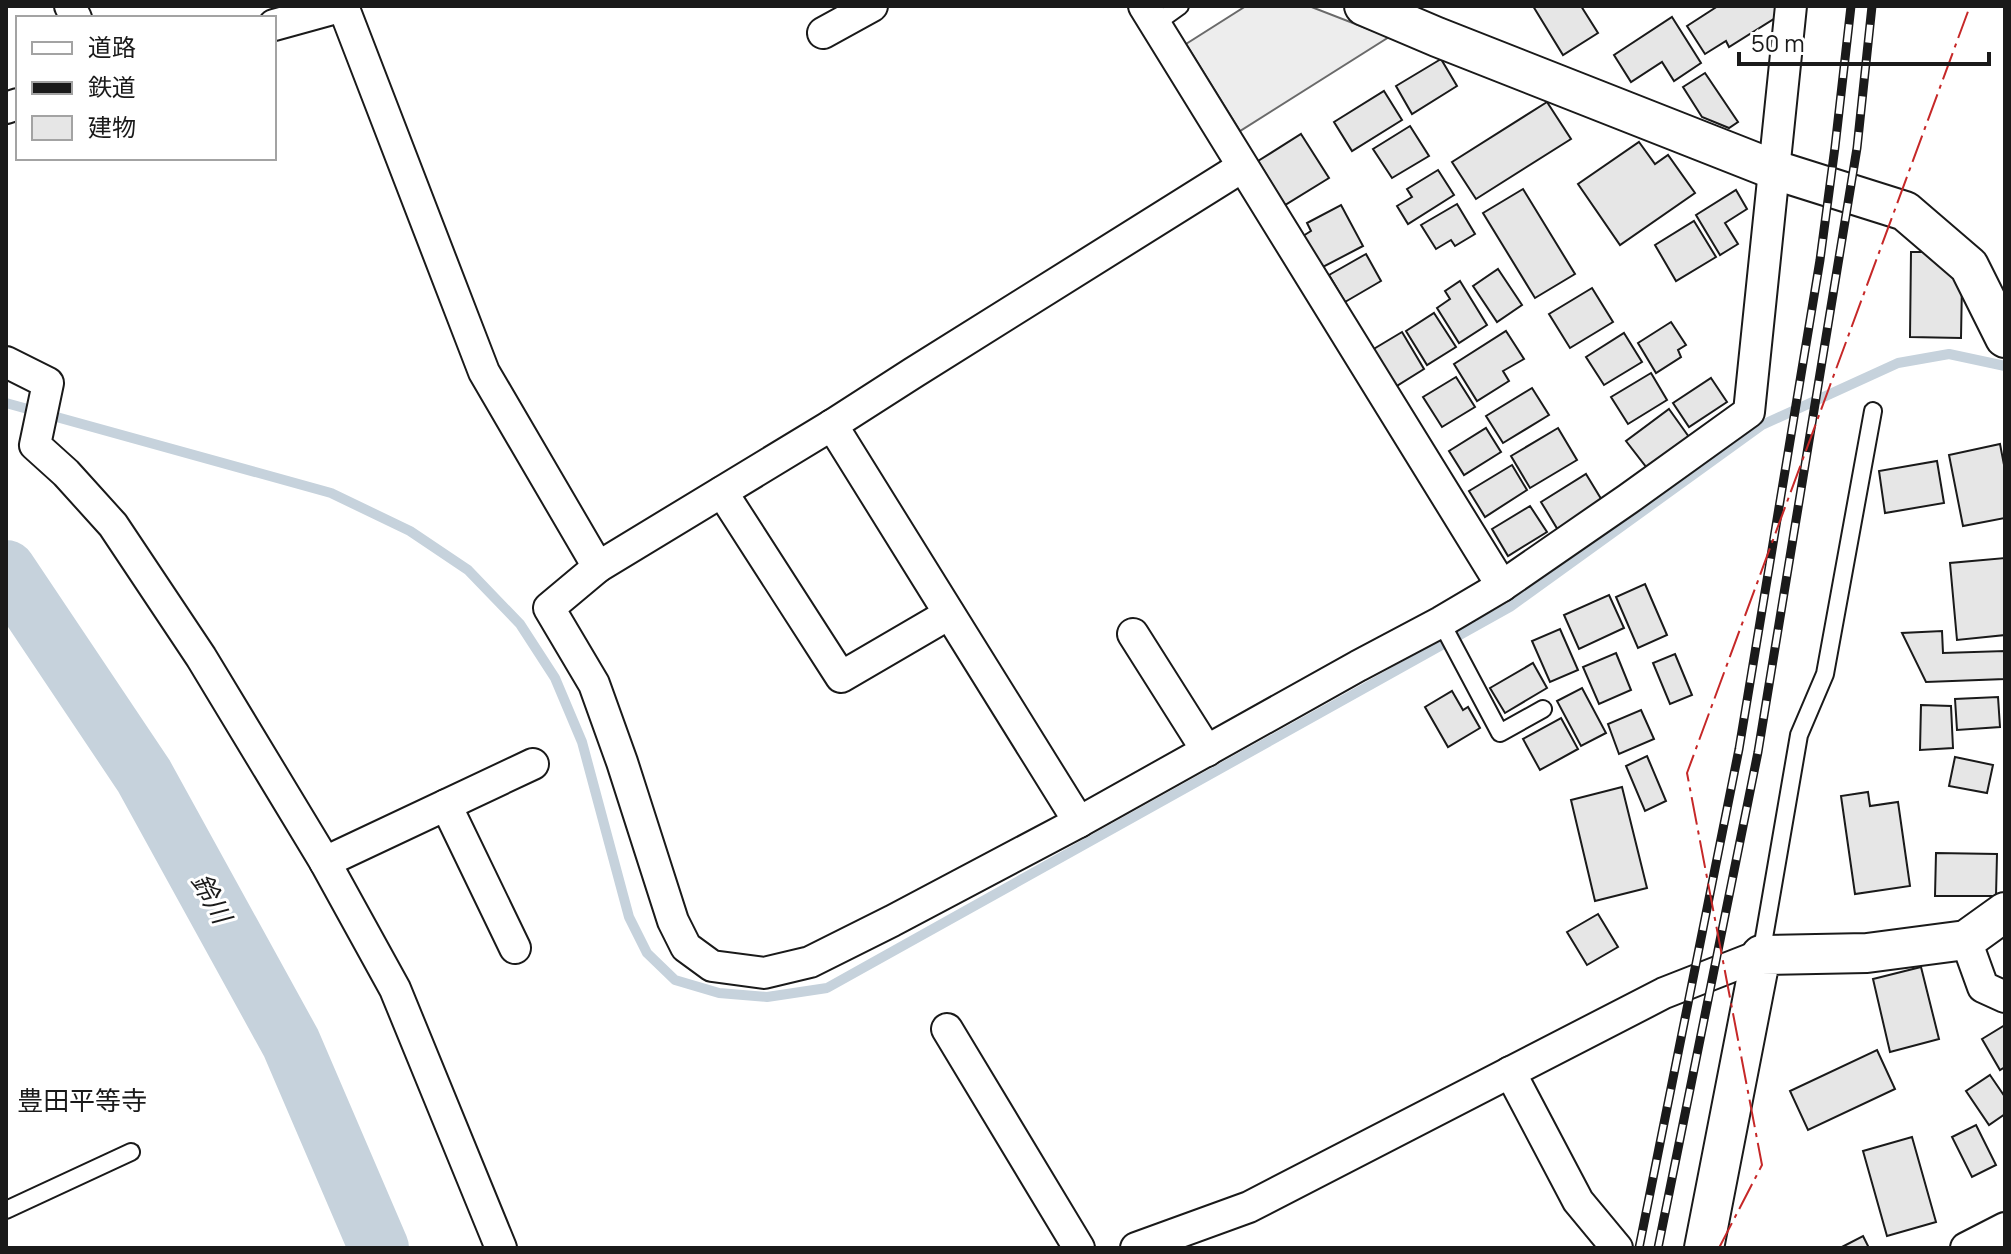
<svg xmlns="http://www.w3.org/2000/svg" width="2011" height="1254" font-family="Manrope,'Noto Sans JP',sans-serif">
<rect width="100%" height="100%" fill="#fff"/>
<polygon fill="#ededed" stroke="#6a6a6a" stroke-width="2" points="1246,6 1309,6 1389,37 1240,131 1186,44"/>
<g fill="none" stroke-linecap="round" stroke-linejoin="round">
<polyline stroke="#c6d2dc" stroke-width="10" points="6,403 331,493 410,531 468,570 520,624 555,678 582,742 629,917 647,953 675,980 719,993 767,997 827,988 1510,607 1762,425 1898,363 1949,354 2005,366"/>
<polyline stroke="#c6d2dc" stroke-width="60" points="6,570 144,776 291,1043 379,1248"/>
</g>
<g fill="#e6e6e6" stroke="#1a1a1a" stroke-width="2">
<polygon points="1533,6 1581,6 1598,33 1563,55"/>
<polygon points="1718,6 1774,6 1780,15 1729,47 1726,41 1705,54 1687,26"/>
<polygon points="1672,17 1701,63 1674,81 1662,62 1631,82 1614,55"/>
<polygon points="1441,59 1457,86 1412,114 1396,86"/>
<polygon points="1705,73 1738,122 1729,128 1702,117 1683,87"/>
<polygon points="1384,91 1402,120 1352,151 1334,122"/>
<polygon points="1547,102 1571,139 1476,199 1452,162"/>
<polygon points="1410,126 1429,156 1392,178 1373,149"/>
<polygon points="1301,134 1329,178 1285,205 1258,161"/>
<polygon points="1639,142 1655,164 1668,155 1695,193 1620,245 1578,184"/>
<polygon points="1438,170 1454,195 1408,224 1397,206 1412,197 1407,189"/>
<polygon points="1523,189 1575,274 1535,298 1483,213"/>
<polygon points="1736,190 1747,209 1725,223 1738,244 1720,255 1696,215"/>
<polygon points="1457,204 1475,234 1455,246 1451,240 1436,249 1421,225"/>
<polygon points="1341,205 1363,246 1321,268 1303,236 1311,231 1307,223"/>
<polygon points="1694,221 1716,257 1676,281 1655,245"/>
<polygon points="1911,252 1937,252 1962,282 1961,338 1910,337"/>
<polygon points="1366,254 1381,281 1345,302 1329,275"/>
<polygon points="1498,269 1522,305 1497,322 1473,286"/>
<polygon points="1460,281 1487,325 1459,343 1437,308 1450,299 1445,291"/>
<polygon points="1592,288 1613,322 1570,348 1549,314"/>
<polygon points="1434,313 1456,347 1427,365 1406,331"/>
<polygon points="1671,322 1686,345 1678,350 1681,357 1656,373 1638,343"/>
<polygon points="1506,331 1524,359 1503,371 1509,381 1477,401 1454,364"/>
<polygon points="1402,332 1424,369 1395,387 1372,350"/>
<polygon points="1624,333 1642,362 1604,385 1586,357"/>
<polygon points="1651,373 1667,400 1628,424 1611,397"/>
<polygon points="1456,377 1475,407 1442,427 1423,397"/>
<polygon points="1711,378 1727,402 1689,427 1673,403"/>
<polygon points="1532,388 1549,415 1503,443 1486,416"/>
<polygon points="1669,409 1689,437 1647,468 1626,441"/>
<polygon points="1486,428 1501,452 1464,475 1449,451"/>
<polygon points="1558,428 1577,460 1530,488 1511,456"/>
<polygon points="2000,444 2005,470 2005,518 1963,526 1949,455"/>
<polygon points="1937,461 1944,503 1885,513 1879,471"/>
<polygon points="1512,465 1527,490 1485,517 1469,491"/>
<polygon points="1586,474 1603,502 1558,530 1541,502"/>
<polygon points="1530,506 1547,532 1508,556 1492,529"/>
<polygon points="2005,558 2005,635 1957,640 1950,563"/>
<polygon points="1645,584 1667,635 1638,648 1616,597"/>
<polygon points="1609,595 1624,628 1579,649 1564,615"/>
<polygon points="1560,629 1578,670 1550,682 1532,641"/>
<polygon points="1942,631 1943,653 2005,651 2005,679 1926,682 1902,633"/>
<polygon points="1616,653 1631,690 1599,704 1583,667"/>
<polygon points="1675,654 1692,695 1670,704 1653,663"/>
<polygon points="1533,663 1547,688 1505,713 1490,688"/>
<polygon points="1582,688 1606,733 1581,746 1557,701"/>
<polygon points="1452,691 1463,710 1468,707 1480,728 1448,747 1425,707"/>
<polygon points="1998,697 2000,727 1957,730 1955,699"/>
<polygon points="1921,705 1951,706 1953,748 1920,750"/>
<polygon points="1641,710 1654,739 1619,754 1608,724"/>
<polygon points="1561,718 1578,749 1540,770 1523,739"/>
<polygon points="1647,756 1666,801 1645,811 1626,766"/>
<polygon points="1955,757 1993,765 1987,793 1949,786"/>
<polygon points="1622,787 1647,888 1595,901 1571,800"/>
<polygon points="1868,792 1870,806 1898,802 1910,886 1855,894 1841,796"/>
<polygon points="1936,853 1997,854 1996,896 1935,896"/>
<polygon points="1598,914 1618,947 1587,965 1567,932"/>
<polygon points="1921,967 1939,1039 1890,1052 1873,979"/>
<polygon points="2005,1025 2005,1067 2000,1070 1982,1039"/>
<polygon points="1877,1050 1895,1089 1808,1130 1790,1091"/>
<polygon points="1990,1075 2005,1097 2005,1114 1989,1125 1966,1091"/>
<polygon points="1976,1125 1996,1165 1972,1177 1952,1137"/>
<polygon points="1912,1137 1936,1222 1887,1236 1863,1151"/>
<polygon points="1863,1236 1869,1248 1840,1248"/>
</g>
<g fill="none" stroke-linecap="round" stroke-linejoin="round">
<g stroke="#1a1a1a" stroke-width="20">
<g id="service">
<polyline points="1155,24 1180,6"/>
<polyline points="1441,622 1500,733 1543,709"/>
<polyline points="1761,955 1799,735 1825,674 1873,411"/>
<polyline points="6,1210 131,1152"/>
</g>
</g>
<g stroke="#1a1a1a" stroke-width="34">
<g id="minor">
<polyline points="70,6 76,18"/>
<polyline points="343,6 484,372 598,567"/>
<polyline points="1144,6 1502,586"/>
<polyline points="274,25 343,6"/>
<polyline points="823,33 872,6"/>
<polyline points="6,108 18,104"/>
<polyline points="1242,167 913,373 832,425 598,567 549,608 594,684 622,762 673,921 686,947 712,966 764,973 810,962 892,921 1079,822 1358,666 1441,622 1502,586 1628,499 1749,412 1791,6"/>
<polyline points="6,362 48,383 35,445 66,473 113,525 201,657 325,862 395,989 501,1248"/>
<polyline points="832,425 1079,822"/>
<polyline points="722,492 841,677 949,614"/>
<polyline points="1133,634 1207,751"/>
<polyline points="446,805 515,948"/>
<polyline points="325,862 533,764"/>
<polyline points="1966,940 1983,987 2005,997"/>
<polyline points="947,1029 1079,1248"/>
<polyline points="1510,1072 1578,1201 1617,1248"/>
<polyline points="1136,1248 1249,1207 1664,993 1761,955"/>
<polyline points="1966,1248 2005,1228"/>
</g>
</g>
<g stroke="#1a1a1a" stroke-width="42">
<g id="tertiary">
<polyline points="1364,6 1437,37 1775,170 1905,211 1969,266 2005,338"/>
<polyline points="1704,1248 1761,955 1867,953 1966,940 2005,912"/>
</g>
</g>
<use href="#service" stroke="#fff" stroke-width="16"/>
<use href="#minor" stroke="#fff" stroke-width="30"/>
<use href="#tertiary" stroke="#fff" stroke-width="38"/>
<g stroke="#1a1a1a" stroke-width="9">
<g id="rail">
<polyline points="1639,1248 1739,749 1820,260 1835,147 1851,6"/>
<polyline points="1658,1248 1758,752 1857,148 1872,6"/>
</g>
</g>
<use href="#rail" stroke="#fff" stroke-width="6" stroke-dasharray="18" stroke-linecap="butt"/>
<polyline stroke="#c62828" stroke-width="2" stroke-dasharray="28 6 4 6" stroke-linecap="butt" points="1719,1248 1762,1165 1687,773 1970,6"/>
</g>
<g text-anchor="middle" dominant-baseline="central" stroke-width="6" stroke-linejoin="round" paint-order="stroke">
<g font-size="26" font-style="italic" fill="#1a1a1a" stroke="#fff">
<text transform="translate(212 898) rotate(61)">鈴川</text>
</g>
<g font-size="26" fill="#1a1a1a" stroke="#fff">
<text x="82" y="1100">豊田平等寺</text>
</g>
</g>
<rect width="2011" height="1254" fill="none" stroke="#1a1a1a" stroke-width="16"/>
<rect x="16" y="16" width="260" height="144" fill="#ffffff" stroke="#a3a3a3" stroke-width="2"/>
<rect x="32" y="42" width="40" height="12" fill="#ffffff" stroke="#a3a3a3" stroke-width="2"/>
<text x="88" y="56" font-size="24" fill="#1a1a1a">道路</text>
<rect x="32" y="82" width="40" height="12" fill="#1a1a1a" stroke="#a3a3a3" stroke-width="2"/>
<text x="88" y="96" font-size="24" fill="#1a1a1a">鉄道</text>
<rect x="32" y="116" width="40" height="24" fill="#e6e6e6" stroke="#a3a3a3" stroke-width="2"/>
<text x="88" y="136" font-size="24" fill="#1a1a1a">建物</text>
<path d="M1739 52v12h250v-12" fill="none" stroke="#1a1a1a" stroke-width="4"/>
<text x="1751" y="52" font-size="24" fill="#1a1a1a" stroke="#ffffff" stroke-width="6" paint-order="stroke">50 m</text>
</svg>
